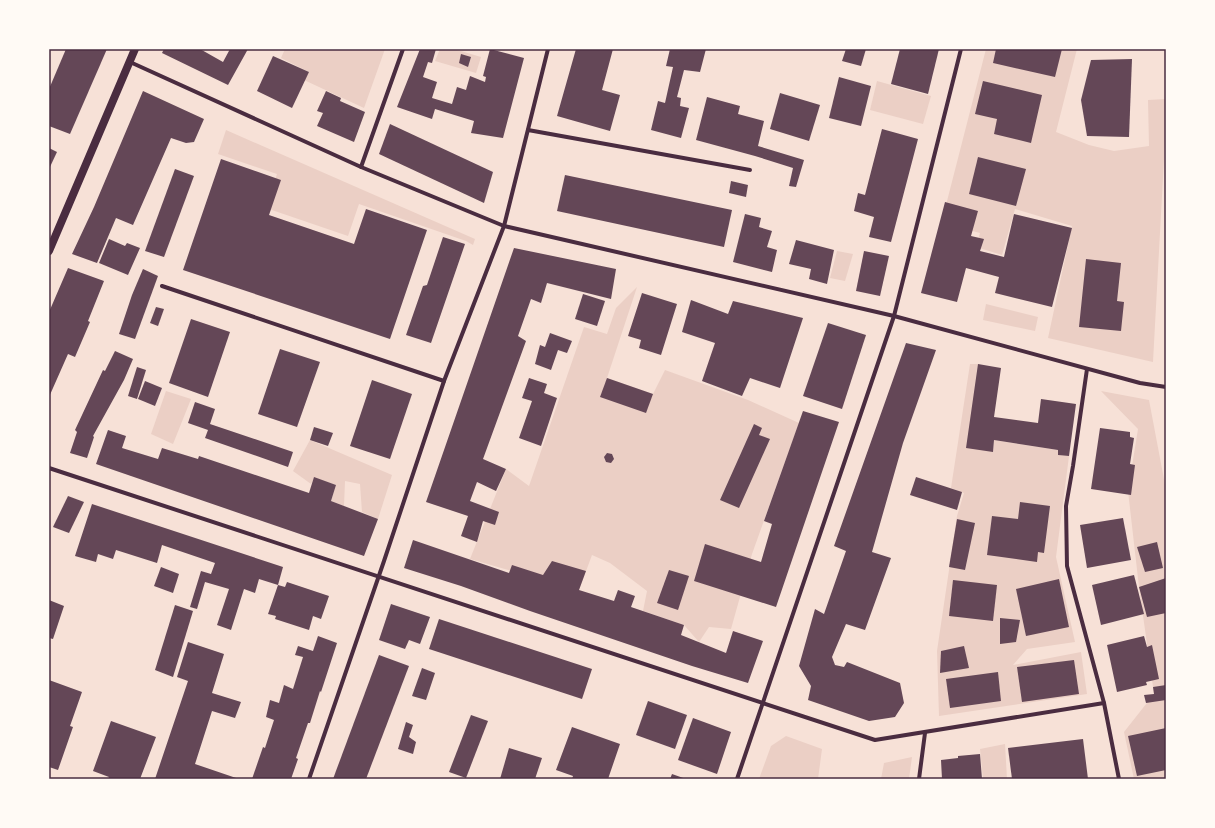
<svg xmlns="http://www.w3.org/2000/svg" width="1215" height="828" font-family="'PT Sans Narrow',sans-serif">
<rect width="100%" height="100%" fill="#f7e1d7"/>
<g fill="#ebcfc5">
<polygon points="285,49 385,49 364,108 304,80 309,72 281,58"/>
<polygon points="440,49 454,49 481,57 476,73 435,61"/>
<polygon points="986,49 1077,49 1056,132 1089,145 1114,151 1149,146 1148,100 1166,99 1166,122 1153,362 1048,338 1072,226 1015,209 1002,255 976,247 980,233 965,229 946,205"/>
<polygon points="877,81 931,96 923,124 870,110"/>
<polygon points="226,130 475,239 473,245 466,241 359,204 348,236 266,208 277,174 218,154"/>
<polygon points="837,251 853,254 845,281 830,278"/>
<polygon points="637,287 607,378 653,394 665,370 748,400 799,423 752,554 731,629 709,627 699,642 684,625 643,611 647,591 610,563 592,555 579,590 470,559 506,469 529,486 584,327 607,334 616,308"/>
<polygon points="986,304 1038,317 1035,331 983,320"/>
<polygon points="970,364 978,364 993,452 994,440 1058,450 1058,455 1069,456 1056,557 1075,642 1027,649 1013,665 1081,652 1087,694 939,716 937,651 957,516 964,493 951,488"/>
<polygon points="166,391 191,399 173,444 151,434"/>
<polygon points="1101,391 1149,400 1166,490 1166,779 1134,779 1124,732 1154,694 1139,587 1128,491 1138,429"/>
<polygon points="310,440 392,475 378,519 362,512 360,484 345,481 344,506 331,501 336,485 314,478 311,484 293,471"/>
<polygon points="786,736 822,749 818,779 759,779 771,746"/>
<polygon points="1005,744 1007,779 983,779 980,749"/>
<polygon points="912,757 909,779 881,779 884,763"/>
</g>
<g fill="#644757">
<polygon points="66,49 107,49 70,134 49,126 49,89"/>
<polygon points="164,49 200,49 223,62 230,49 248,49 228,85 162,53"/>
<polygon points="420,49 436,49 432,63 428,62 423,77 437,82 432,98 452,104 457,87 466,90 470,76 485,82 486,77 483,76 490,49 524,58 503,138 471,133 474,121 435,109 432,119 397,107"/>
<polygon points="576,49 613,49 602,90 620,95 610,131 557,116"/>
<polygon points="670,49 706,49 700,72 684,70 677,97 681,98 680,106 689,108 681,138 651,130 658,101 665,103 673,67 666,66"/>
<polygon points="846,49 866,49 861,66 842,61"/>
<polygon points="900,49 939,49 928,94 891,84"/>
<polygon points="996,49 1062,49 1055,77 993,63"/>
<polygon points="461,54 471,57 468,67 459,63"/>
<polygon points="273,56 309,72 292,108 257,91"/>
<polygon points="1132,59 1129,137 1087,136 1081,100 1091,60"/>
<polygon points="839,77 871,86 861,126 829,118"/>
<polygon points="983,81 1042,95 1031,143 994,134 997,119 975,114"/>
<polygon points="143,91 204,119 194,142 186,143 171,138 133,225 116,218 97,263 72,254 94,207"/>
<polygon points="326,91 341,98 340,101 365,112 354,142 317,126 323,113 317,111"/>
<polygon points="780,93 820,105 809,141 770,129"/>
<polygon points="707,97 740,106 738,114 764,121 758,146 804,160 796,187 789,186 793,168 755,156 696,140"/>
<polygon points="390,124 493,172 484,203 379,154"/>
<polygon points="882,129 918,139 891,242 869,237 874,217 854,211 858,193 865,195"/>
<polygon points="49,148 57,152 49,169"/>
<polygon points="978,157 1026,169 1016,206 969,194"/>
<polygon points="221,159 281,180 269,215 354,244 366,209 427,230 390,339 183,270"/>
<polygon points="175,169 194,176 164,257 145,251"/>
<polygon points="565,175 732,210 724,247 557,211"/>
<polygon points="731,181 748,185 746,197 729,193"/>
<polygon points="945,202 978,211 971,236 984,239 980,251 1004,257 1014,214 1072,228 1052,307 995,293 999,277 966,268 957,302 921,293"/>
<polygon points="745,214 761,218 759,227 772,231 767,247 777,250 772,272 733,262"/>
<polygon points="443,237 465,244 431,343 406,335 423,286 427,285"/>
<polygon points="109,239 125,246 127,243 140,248 128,275 99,263"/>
<polygon points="796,240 834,250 827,284 809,279 811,269 789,264"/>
<polygon points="514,248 616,269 611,299 547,283 541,303 531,299 518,336 526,341 483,459 506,469 496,491 477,482 470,501 499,512 495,525 483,521 477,542 461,536 468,516 426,502"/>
<polygon points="864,251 889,256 880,296 856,291"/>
<polygon points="1086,259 1121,263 1117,301 1124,302 1121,331 1079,327"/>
<polygon points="68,268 104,281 88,321 90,322 75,357 68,354 49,397 49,312"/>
<polygon points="143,269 158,276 135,339 119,334 132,295"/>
<polygon points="642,293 677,304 661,355 639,348 641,340 628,336"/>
<polygon points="583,294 605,301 597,326 575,319"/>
<polygon points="691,300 728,314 733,301 803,318 780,388 750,378 742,396 702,381 715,343 682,332"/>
<polygon points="156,307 164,309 158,326 150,323"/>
<polygon points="191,319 230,332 208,397 169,383"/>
<polygon points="828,323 866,335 842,409 803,396"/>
<polygon points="550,333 572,341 567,353 558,350 551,370 535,364 540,345 545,347"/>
<polygon points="906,343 936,350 903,443 872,552 891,558 865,630 846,624 832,657 835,665 844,667 847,662 900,683 904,703 895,717 869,721 808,700 811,686 799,666 815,609 824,614 846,551 834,546"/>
<polygon points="280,349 320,362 297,427 258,414"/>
<polygon points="115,351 133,359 124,380 93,436 94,437 87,458 70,453 77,432 75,430 103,370 105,371"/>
<polygon points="978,364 1001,368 994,417 1038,423 1041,399 1076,404 1069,456 1058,455 1058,450 994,440 993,452 966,448"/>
<polygon points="137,367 146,370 137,399 128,396"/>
<polygon points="529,378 547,384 544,393 557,398 541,446 519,438 532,401 522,398"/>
<polygon points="607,378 653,394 646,413 600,397"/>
<polygon points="372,380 412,394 390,459 350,446"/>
<polygon points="145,381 162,388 155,406 138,399"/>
<polygon points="195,402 215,409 210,424 293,452 288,467 205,438 208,430 188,423"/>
<polygon points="803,411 839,422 776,607 694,581 705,544 761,562 772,524 764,521"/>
<polygon points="754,424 762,428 759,435 770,439 739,508 720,500"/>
<polygon points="314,427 333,433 328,446 310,440"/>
<polygon points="1100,428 1130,432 1130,437 1134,438 1130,464 1135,465 1131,495 1091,489"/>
<polygon points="108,430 126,436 122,448 158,459 162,448 198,459 199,456 309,493 314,477 336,485 331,501 378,519 364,556 96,464"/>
<polygon points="607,453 612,454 614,459 611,463 606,462 604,457"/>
<polygon points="916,477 962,492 957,510 910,495"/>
<polygon points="68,496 84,502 69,533 53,527"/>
<polygon points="1020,502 1050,506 1044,553 1038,552 1037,562 987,555 992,516 1018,519"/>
<polygon points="92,504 283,567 278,585 285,587 287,582 329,596 321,619 313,616 309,630 275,619 276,616 268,614 278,585 259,579 255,593 244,589 231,630 217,625 229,589 205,582 197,609 190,607 201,571 211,574 215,563 162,545 157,563 116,550 113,559 98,554 96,562 75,556"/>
<polygon points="1123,518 1131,560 1087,568 1080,525"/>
<polygon points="957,519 975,523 965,570 949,567"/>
<polygon points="413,540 509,573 512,565 543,575 552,561 586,571 579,590 614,601 618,590 635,596 631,607 684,625 681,635 726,653 733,631 763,641 748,683 692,666 530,611 461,586 404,568"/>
<polygon points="1157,542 1163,568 1145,572 1137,547"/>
<polygon points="161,567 179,574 173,593 154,586"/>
<polygon points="669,570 689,576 678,610 657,603"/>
<polygon points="1134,575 1144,614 1101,625 1092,585"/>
<polygon points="1166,578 1166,613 1147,617 1139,587"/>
<polygon points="1059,579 1069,627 1026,636 1016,589"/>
<polygon points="953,580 997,585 993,621 949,616"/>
<polygon points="49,600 64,606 53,639 49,638"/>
<polygon points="391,604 430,617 420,644 409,640 405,649 379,640"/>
<polygon points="175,605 193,611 173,677 155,670"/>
<polygon points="1000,618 1020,620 1016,642 1000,644"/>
<polygon points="439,619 592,669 582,699 429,649"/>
<polygon points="318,636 337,643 321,692 320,691 310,723 308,723 296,758 298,759 291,779 252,779 263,747 265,748 274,720 266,717 270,700 279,703 284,685 293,689 303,657 295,655 298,646 313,651"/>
<polygon points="1144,636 1147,647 1152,645 1159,679 1146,682 1147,685 1117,692 1107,645"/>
<polygon points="188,642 224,654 212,693 241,702 235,718 212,711 195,764 239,779 155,779 188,681 177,677"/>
<polygon points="964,646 969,668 940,673 941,651"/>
<polygon points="379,655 409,666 366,779 333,779"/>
<polygon points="1074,660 1079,694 1022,702 1017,667"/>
<polygon points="422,668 435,673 426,700 412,696"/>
<polygon points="998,672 1001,701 950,708 946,679"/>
<polygon points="49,680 82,692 70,726 73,727 58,770 49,767"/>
<polygon points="1166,685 1166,700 1146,703 1144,695 1154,694 1153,687"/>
<polygon points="648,701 687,715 675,749 636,735"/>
<polygon points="471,715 488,721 466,778 449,772"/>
<polygon points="693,718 731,732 717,774 678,760"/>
<polygon points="111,721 156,737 140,779 108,779 109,777 93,771"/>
<polygon points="406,722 413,725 409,737 416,742 413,754 398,749"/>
<polygon points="572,727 620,744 608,779 572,779 573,776 556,770"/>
<polygon points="1166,728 1166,770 1137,776 1128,736"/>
<polygon points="1083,739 1088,779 1012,779 1008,748"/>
<polygon points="509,748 542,758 535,779 500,779"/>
<polygon points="980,754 982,779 942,779 941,760 958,758 958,756"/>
<polygon points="672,774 686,779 670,779"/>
</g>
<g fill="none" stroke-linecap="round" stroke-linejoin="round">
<g stroke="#4a2c40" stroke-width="4">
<polyline points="130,62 361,167 504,226 894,316 1140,383 1166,387"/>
<polyline points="528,130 750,170"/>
<polyline points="361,167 403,49"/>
<polyline points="162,286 444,381"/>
<polyline points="1087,369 1073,466 1066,506 1067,566 1104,703 1119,779"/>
<polyline points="49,468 875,740 1104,703"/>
<polyline points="309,779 384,561 444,381 504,226 548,49"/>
<polyline points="737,779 894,316 961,49"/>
<polyline points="919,779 925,733"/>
</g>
<polyline stroke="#4a2c40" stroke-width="8" points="49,251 135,49"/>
</g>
<rect width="1215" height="828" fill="none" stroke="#fffaf5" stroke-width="100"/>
<rect x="50" y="50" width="1115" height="728" fill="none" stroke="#4a2c40" stroke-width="1.5"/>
</svg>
